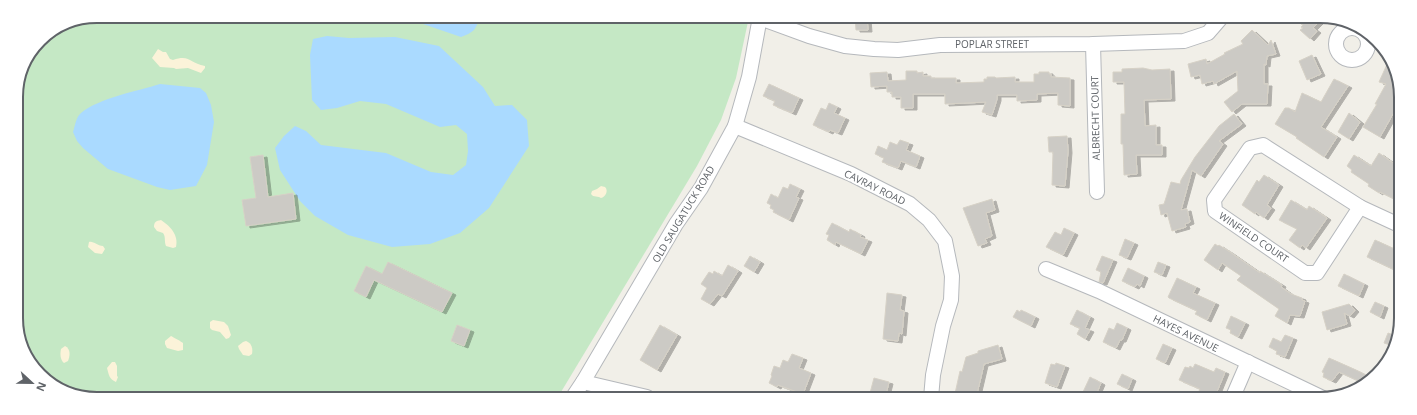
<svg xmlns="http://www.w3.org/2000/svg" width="1417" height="415" font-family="'Open Sans',sans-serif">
<defs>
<filter id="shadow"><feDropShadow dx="4" dy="2" stdDeviation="0" flood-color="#0004"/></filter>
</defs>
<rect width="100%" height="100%" fill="#f1efe8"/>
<polygon fill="#c5e8c5" points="97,16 749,17 736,78 721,120 697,166 558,397 76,396 40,375 18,334 16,92 22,66 40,40 66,22"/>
<g fill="#fbf3d9">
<path d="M158 49 163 52H166L170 59 173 60C190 54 189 63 205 66V68L201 73 188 68 176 69 174 68 160 67 152 58Z"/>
<path d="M601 186 605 187C609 191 605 197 601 198L599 197 593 196 591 194 592 191 597 189Z"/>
<path d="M161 220C170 226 179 235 176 247L173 248 166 246C164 241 166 237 163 233L157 231 154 227C154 222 156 221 161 220Z"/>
<path d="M89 242C94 241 97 246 103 246L105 249 102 254 95 253 88 247Z"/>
<polygon points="213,320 224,322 228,326 231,335 229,338 226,339 220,332 212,330 210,328 210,322"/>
<path d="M171 336C173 337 182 342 183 343V350L178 351 167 348 165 344V341Z"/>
<path d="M246 341C252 343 253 349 252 354L249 356 243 355 239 349 238 346 243 342Z"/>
<path d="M65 346C71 349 70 356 68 361L64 363C60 360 60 353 61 349Z"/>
<path d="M112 362H115L117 366V376L118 377 116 382C109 379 109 375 107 368Z"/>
</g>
<g fill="#aadaff">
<path d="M410 17H482C478 21 477 26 474 30 471 33 466 35 461 37L423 24Z"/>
<polygon points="327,36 349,38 395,37 439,46 483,87 495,106 512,105 527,120 529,146 489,208 460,233 430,244 392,247 348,235 315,216 300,201 280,170 275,148 284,136 295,126 306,131 321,145 386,153 431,172 453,175 466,165 468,151 467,134 456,125 440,127 386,104 360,101 337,108 321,110 312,100 310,55 313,39"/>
<path d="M160 84 200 88 206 93 211 105 214 122 207 165 196 186 170 190 157 187 108 169 83 148 77 141 73 132C75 126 76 117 81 113 99 98 138 91 160 84Z"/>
</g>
<g fill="#cccac5" stroke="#d6d1c6" filter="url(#shadow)">
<polygon points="855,18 867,18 868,30 856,30"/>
<polygon points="1305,19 1322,19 1313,28 1317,31 1310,39 1300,30 1303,28 1301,27 1303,25 1301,24"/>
<polygon points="1252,30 1268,45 1271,40 1276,54 1267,56 1266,65 1264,64 1264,84 1268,84 1267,104 1242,104 1232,112 1224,102 1238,91 1237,71 1214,84 1213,81 1202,84 1200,75 1191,77 1188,64 1206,59 1207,64 1225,54 1224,53 1243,44 1241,41"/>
<polygon points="1312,55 1321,74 1307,80 1299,61"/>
<polygon points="1389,60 1399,81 1399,103 1380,137 1363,127 1377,104 1375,104 1386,84 1379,82"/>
<polygon points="1143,68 1152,70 1170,69 1171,99 1144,100 1145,126 1156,125 1156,145 1162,145 1162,155 1136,155 1137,174 1124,175 1123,144 1121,144 1121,114 1125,114 1124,82 1113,82 1113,72 1122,72 1122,69"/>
<polygon points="906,71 917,71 917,73 923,72 923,76 931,76 931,78 956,78 956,83 984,82 984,79 987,79 987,77 995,77 996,78 1015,77 1015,82 1034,82 1034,74 1039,74 1039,72 1049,72 1049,74 1051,74 1051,77 1070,78 1070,106 1058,105 1058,93 1037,94 1037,100 1017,101 1017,95 997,95 997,99 992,115 982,112 986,102 945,104 945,94 913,94 913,108 901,108 901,97 892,97 892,92 887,92 887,86 871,87 870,73 887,72 888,81 906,80"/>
<polygon points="1334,79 1348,86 1321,127 1337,137 1324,157 1296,138 1297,137 1275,124 1285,108 1289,108 1295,112 1302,93 1321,102"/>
<polygon points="769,84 799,98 792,113 773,105 775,101 763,96"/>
<polygon points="829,103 837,107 834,113 845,118 838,133 830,130 829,132 813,125 821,108 826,110"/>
<polygon points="1349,113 1360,122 1349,139 1338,132"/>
<polygon points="1234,114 1242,124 1219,141 1223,144 1201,176 1192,170 1181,210 1187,209 1190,222 1185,224 1186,227 1172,231 1167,213 1161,215 1159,205 1164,204 1171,182 1180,184 1181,180 1195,157 1219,126"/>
<polygon points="1067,136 1068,151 1065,186 1052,185 1053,152 1049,152 1048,137"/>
<polygon points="900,140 909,143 906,150 920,156 916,167 901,161 898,168 882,162 884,158 875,154 878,146 887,150 890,142 897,145"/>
<polygon points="1379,153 1393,163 1399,153 1399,194 1396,200 1380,192 1379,193 1368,186 1369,184 1351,172 1352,170 1347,166 1354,155 1371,166"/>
<polygon points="263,155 268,197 293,193 296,219 246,226 242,200 256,198 250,157"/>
<polygon points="1264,175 1279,185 1267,205 1271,208 1264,218 1256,212 1255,214 1242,205 1257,180 1259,182"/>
<polygon points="790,184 800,189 796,197 799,198 789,220 773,212 774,210 770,208 771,205 767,203 771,194 778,198 783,187 788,189"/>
<polygon points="992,199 995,210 986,213 992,236 985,239 987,243 978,246 963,208"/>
<polygon points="1291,200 1307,210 1309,206 1327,218 1306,248 1302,245 1300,248 1289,240 1297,229 1279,220"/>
<polygon points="832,223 849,232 850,229 861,235 860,237 868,240 861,254 836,242 835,245 827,240 829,235 826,234"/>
<polygon points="1064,228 1074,233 1063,255 1046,247 1055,232 1061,235"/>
<polygon points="1125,239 1134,243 1127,258 1119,255"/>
<polygon points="1375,240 1399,251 1399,272 1367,257"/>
<polygon points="1215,244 1218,246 1219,245 1230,252 1260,273 1260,271 1282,285 1281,287 1291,294 1302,298 1302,300 1305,301 1300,316 1290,315 1287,323 1275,316 1279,309 1237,280 1241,276 1222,263 1218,270 1204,260"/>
<polygon points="750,256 760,262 754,272 744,266"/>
<polygon points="1102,256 1113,260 1103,283 1099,282 1101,272 1096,270"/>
<polygon points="388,262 452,293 442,312 374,280 366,297 354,291 366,266 382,274"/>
<polygon points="1158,262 1166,265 1162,275 1154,272"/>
<polygon points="728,265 738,271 722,296 718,294 710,304 701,299 707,288 701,284 709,272 713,274 714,271 722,276"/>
<polygon points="1128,268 1144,276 1140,286 1137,284 1135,287 1122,281"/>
<polygon points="1344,274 1364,284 1359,296 1338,286"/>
<polygon points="1177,278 1196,287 1193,293 1215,303 1207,320 1195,314 1197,311 1169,298 1168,297"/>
<polygon points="887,293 902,295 900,310 904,311 902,334 899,333 898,341 883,339"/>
<polygon points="1375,302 1384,306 1380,317 1370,312"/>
<polygon points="1349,304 1355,310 1350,316 1344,313 1347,324 1327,330 1322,312"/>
<polygon points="1017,310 1020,312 1021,310 1035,317 1031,326 1013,317"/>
<polygon points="1077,310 1090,317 1085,328 1090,330 1085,339 1077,334 1080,328 1070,324"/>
<polygon points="1231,316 1245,323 1238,337 1230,333 1231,330 1226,328"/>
<polygon points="1117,323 1127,328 1122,340 1120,340 1116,348 1103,342 1109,328 1114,330"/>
<polygon points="457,325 470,330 464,346 451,341"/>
<polygon points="660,325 677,335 657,370 640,360"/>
<polygon points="1388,333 1397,336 1393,346 1384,343"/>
<polygon points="1285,335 1293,338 1285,357 1276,354 1277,351 1269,347 1273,338 1281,342"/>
<polygon points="1163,344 1172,348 1165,363 1156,359"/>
<polygon points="998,345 1002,359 984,364 976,398 954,398 960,371 962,372 966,357 978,353 978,351"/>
<polygon points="792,354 803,358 799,368 811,373 803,394 778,385 777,387 769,383 772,376 771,375 774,366 780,368 783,360 788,362"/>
<polygon points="1329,358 1356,370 1372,378 1370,382 1365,384 1339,372 1332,381 1323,377 1324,373 1322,372"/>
<polygon points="1056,363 1065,366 1057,387 1045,383 1051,364 1055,365"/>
<polygon points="1195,364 1214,372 1216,368 1225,372 1214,399 1195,399 1200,389 1179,380 1185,367 1189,368 1190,366 1193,368"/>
<polygon points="1122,374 1132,379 1128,389 1117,384"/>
<polygon points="1090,377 1101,383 1095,397 1083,392"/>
<polygon points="874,378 889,382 885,398 871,398 872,394 870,393"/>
</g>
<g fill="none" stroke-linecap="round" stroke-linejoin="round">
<g stroke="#b5b8bc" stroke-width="16">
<g id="minor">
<polyline points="760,18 809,36 845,46 874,49 898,50 940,45 1093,44 1184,41 1208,33 1221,18"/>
<circle cx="1352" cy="44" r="16"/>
<polyline points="1093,44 1097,192"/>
<polyline points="735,126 851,174 910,204 929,220 945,241 952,276 951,300 943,326 933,375 931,398"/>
<polygon points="1263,145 1360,207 1317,273 1305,273 1215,211 1214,200 1250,148"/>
<polyline points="1360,207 1399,225"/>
<polyline points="1046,269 1099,291 1325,399"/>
<polyline points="583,382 647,397"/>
<polyline points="573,397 583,382 676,224 701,188 735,126 749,77 760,17"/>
<polyline points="1232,399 1248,362"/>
</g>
</g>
<use href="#minor" stroke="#fff" stroke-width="14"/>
</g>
<g text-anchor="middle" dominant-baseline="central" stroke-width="4" stroke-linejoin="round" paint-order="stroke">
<g font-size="10" fill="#5f6368" stroke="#fff">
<text x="992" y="44">POPLAR STREET</text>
<text transform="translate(1095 118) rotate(-91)">ALBRECHT COURT</text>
<text transform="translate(875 187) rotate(26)">CAVRAY ROAD</text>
<text transform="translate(683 214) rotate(-59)">OLD SAUGATUCK ROAD</text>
<text transform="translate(1254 237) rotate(34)">WINFIELD COURT</text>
<text transform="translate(1186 333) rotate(26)">HAYES AVENUE</text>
</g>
</g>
<path d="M0 0H1417V415H0ZM97 23H1320A74 74 0 0 1 1394 97V318A74 74 0 0 1 1320 392H97A74 74 0 0 1 23 318V97A74 74 0 0 1 97 23Z" fill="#fff" fill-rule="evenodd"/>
<path fill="none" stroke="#5f6368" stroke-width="2" d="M97 23H1320A74 74 0 0 1 1394 97V318A74 74 0 0 1 1320 392H97A74 74 0 0 1 23 318V97A74 74 0 0 1 97 23Z"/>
<g transform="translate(32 383) rotate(112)" stroke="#ffffff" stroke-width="3" paint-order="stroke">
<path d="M0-3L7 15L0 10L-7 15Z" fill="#5f6368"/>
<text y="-6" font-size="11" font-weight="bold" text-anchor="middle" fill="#5f6368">N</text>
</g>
</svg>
